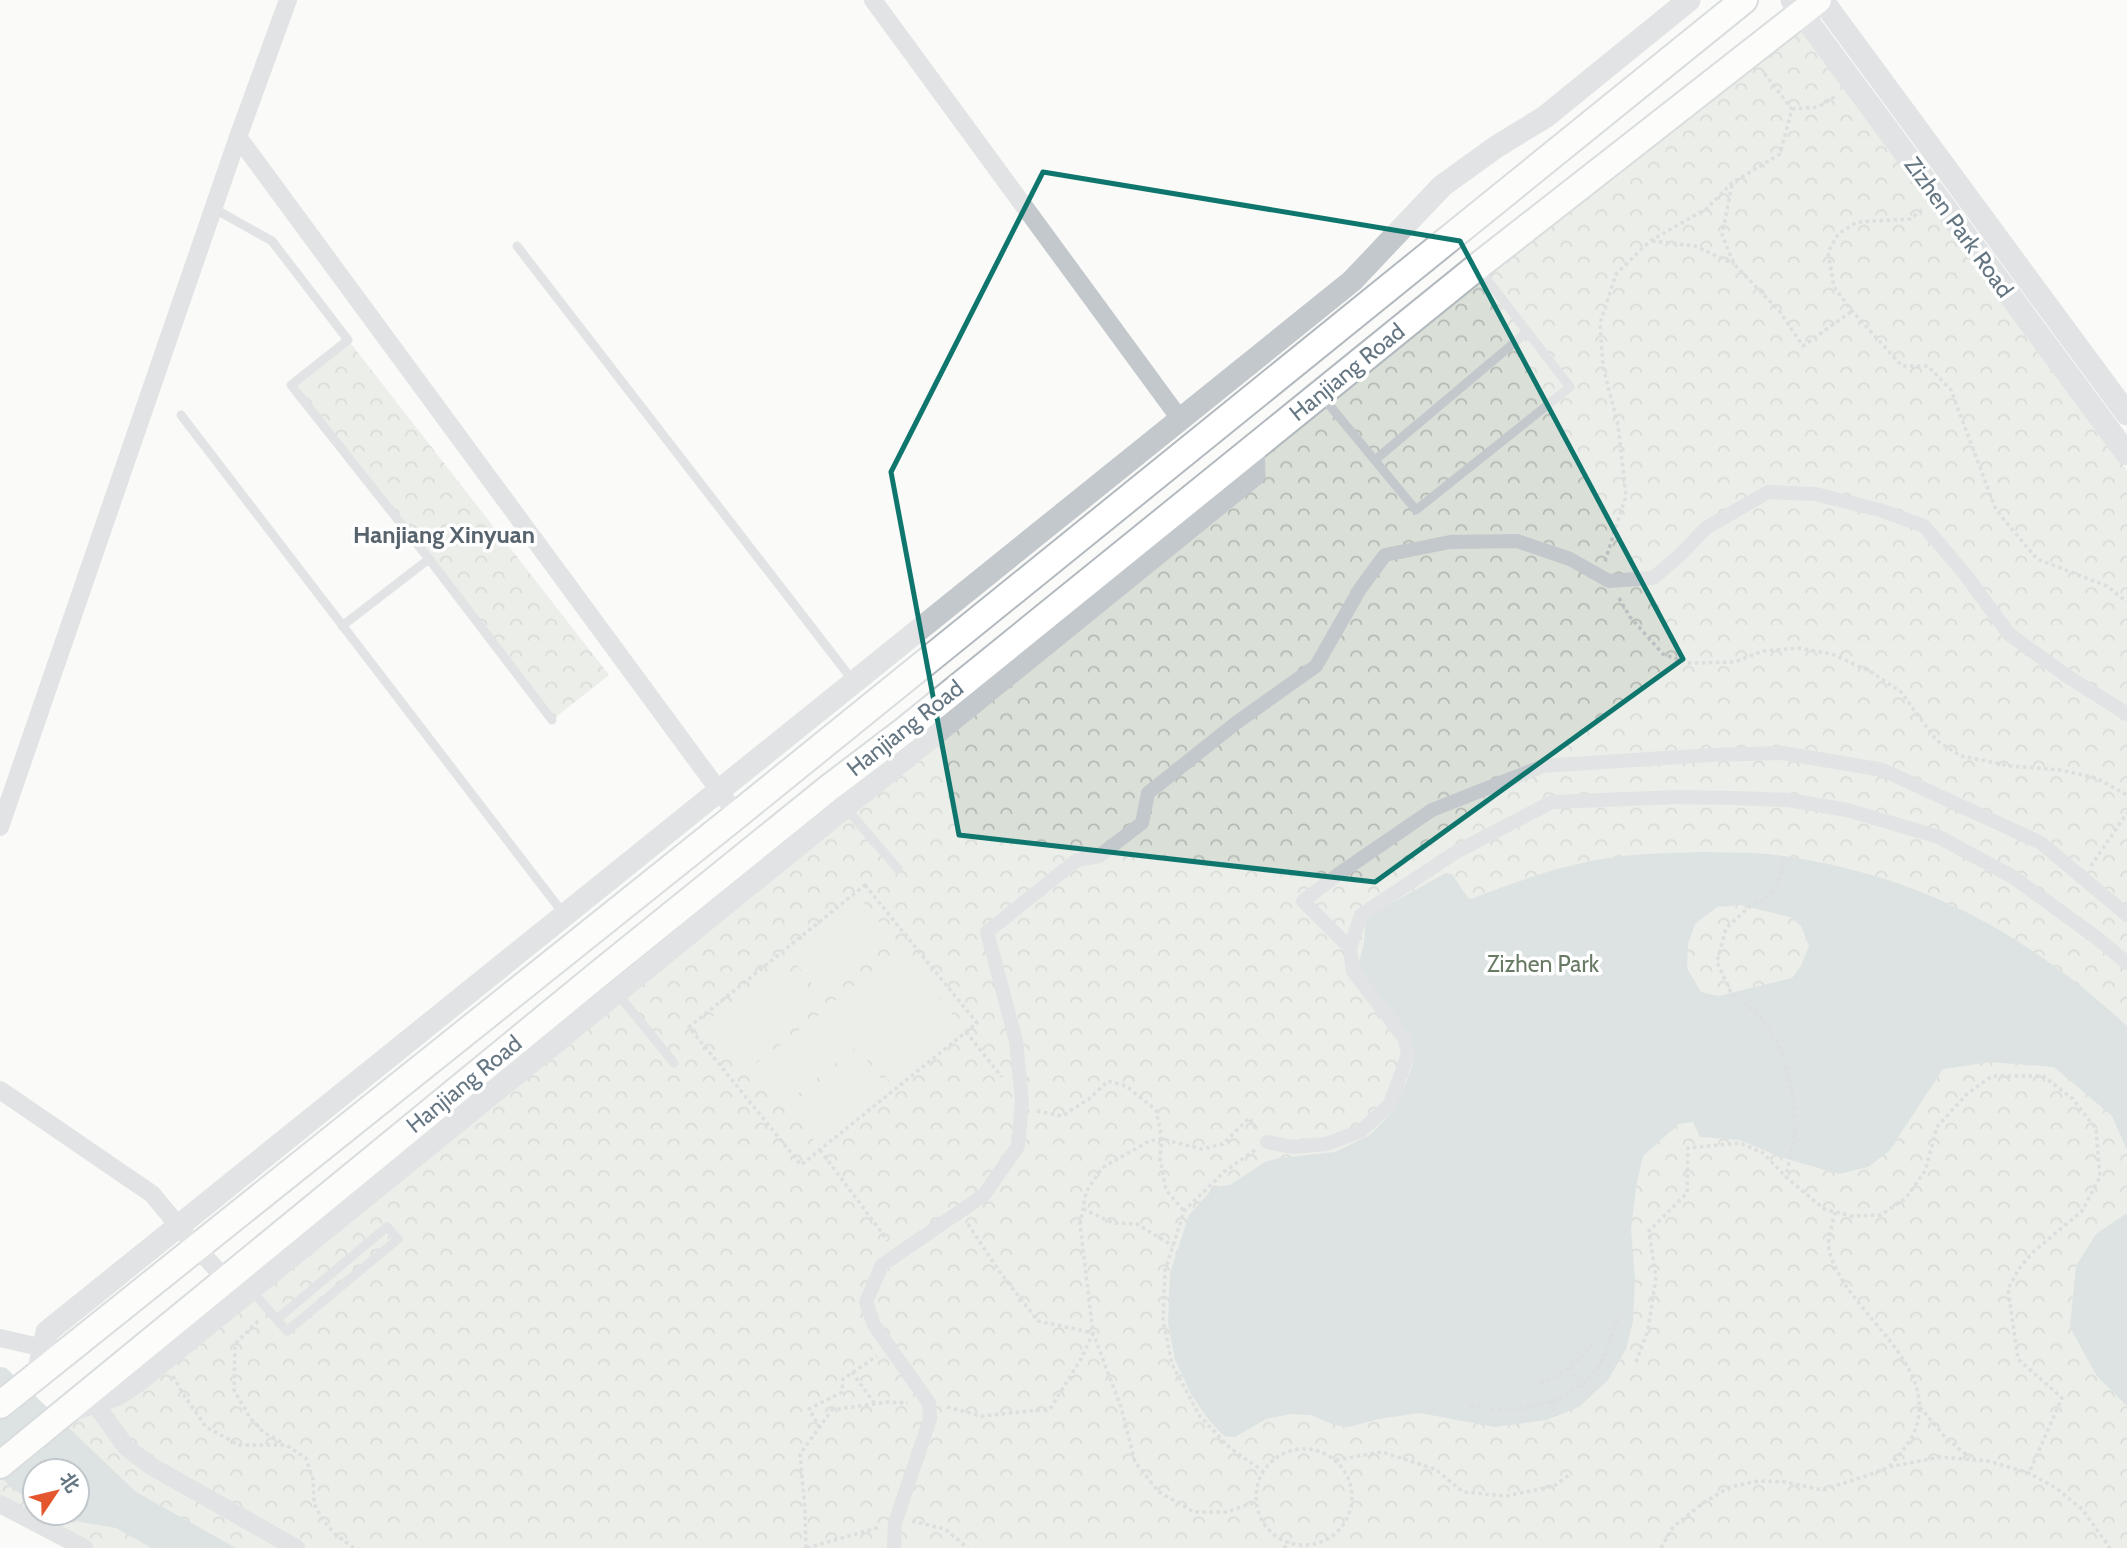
<svg xmlns="http://www.w3.org/2000/svg" width="2127" height="1548" font-family="Cabin,'Noto Sans SC',sans-serif">
<defs>
<pattern id="park-crowns" width="20" height="18" patternUnits="userSpaceOnUse" patternTransform="scale(1.75)"><rect width="20" height="18" fill="#dadfd7"/><path d="M2 6a3 3 0 1 1 6 0M12 15a3 3 0 1 1 6 0" fill="none" stroke="#b4b9b4"/></pattern>
</defs>
<rect width="100%" height="100%" fill="#fafaf8"/>
<g fill="url(#park-crowns)" fill-rule="evenodd">
<path d="M1802 13 1872 122 2127 470V1548H84L0 1504V1465ZM35 1471H77V1513H35Z"/>
<polygon points="348,340 609,675 552,720 291,385"/>
</g>
<g fill="#dadfd7">
<polygon points="860,898 891,937 819,993 788,954"/>
<polygon points="901,949 931,987 860,1044 829,1005"/>
<polygon points="778,965 808,1004 737,1060 706,1022"/>
<polygon points="933,990 964,1029 892,1085 862,1047"/>
<polygon points="826,1009 856,1047 785,1104 754,1065"/>
<polygon points="859,1050 890,1089 818,1145 787,1107"/>
</g>
<g fill="#bbc7cb" fill-rule="evenodd">
<path d="M1704 852C1725 853 1747 852 1768 854 1913 872 2020 928 2127 1026V1150L2112 1116 2054 1067 1990 1062 1943 1069 1889 1151 1868 1167 1839 1174 1780 1157 1740 1140 1700 1137 1693 1122 1679 1124 1643 1156 1636 1187 1631 1230 1635 1278 1633 1321 1626 1349 1608 1380 1579 1407 1546 1420 1495 1427 1420 1413 1378 1419 1349 1427 1334 1425 1311 1415 1291 1414 1266 1419 1235 1437 1224 1436 1208 1419 1191 1394 1175 1360 1168 1323 1170 1273 1189 1215 1214 1187 1230 1185 1265 1162 1279 1158 1335 1152 1370 1135 1393 1111 1409 1076 1415 1055 1413 1045 1357 969 1364 943 1366 920 1375 912 1446 873 1452 874 1468 898 1471 899C1520 880 1571 862 1623 856 1649 853 1677 853 1704 852ZM1740 905 1790 917 1801 926 1809 946 1801 966 1792 978 1718 996 1701 992 1687 968 1688 944 1695 924 1717 907Z"/>
<polygon points="2127,1213 2127,1406 2096,1375 2070,1327 2076,1266 2096,1234"/>
<polygon points="0,1367 6,1368 136,1492 236,1548 152,1548 116,1528 59,1518 51,1513 77,1513 77,1471 35,1471 35,1503 12,1488 0,1476"/>
</g>
<g fill="none" stroke-linecap="round" stroke-linejoin="round">
<g stroke="#b3babf" stroke-width="30">
<g id="secondary">
<polyline points="0,1405 737,815 1744,0"/>
<polyline points="0,1465 600,973 829,788 904,731 1477,267 1818,0"/>
</g>
</g>
<g stroke="#bbbfc2" stroke-width="3.5" stroke-dasharray="3.5 3.5" stroke-linecap="butt">
<polyline points="1792,109 1818,107 1836,96"/>
<polyline points="1732,185 1722,235 1734,264 1780,312 1803,346 1852,311"/>
<polyline points="1922,210 1910,219 1857,222 1838,234 1828,252 1834,287 1852,311 1902,366 1928,366 1951,390 1996,510 2037,559 2107,586 2127,602"/>
<polyline points="1652,241 1695,246 1734,264"/>
<polyline points="1605,561 1626,496 1618,425 1603,367 1600,323 1616,274 1650,241 1706,209 1732,183 1780,154 1792,109 1763,72"/>
<polyline points="1619,598 1630,617 1663,654 1688,663 1735,662 1763,651 1798,648 1832,654 1871,672 1901,692 1936,740 1961,756 2011,766 2061,770 2096,778 2127,795"/>
<polyline points="1782,857 1781,876 1773,891 1765,899 1749,907 1726,928 1717,962 1731,993 1759,1015 1778,1043 1787,1069 1794,1102 1795,1131 1786,1177"/>
<polyline points="2091,866 2127,813"/>
<polygon points="865,885 977,1023 801,1165 689,1027"/>
<polyline points="966,1032 1002,1077"/>
<polyline points="1037,1111 1062,1116 1089,1099 1108,1081 1126,1086 1156,1110 1162,1139 1160,1158 1166,1190 1184,1211"/>
<polyline points="820,1150 888,1241"/>
<polyline points="1255,1150 1224,1172 1184,1211 1165,1271 1163,1321 1172,1364 1199,1415 1230,1448 1263,1471"/>
<polyline points="1083,1209 1113,1223 1137,1224 1173,1246"/>
<path d="M1835 1212C1833 1223 1827 1238 1829 1249 1842 1312 1948 1365 1912 1437 1906 1448 1896 1458 1889 1467"/>
<polyline points="968,1224 999,1271 1038,1321 1093,1333 1121,1407 1135,1462 1159,1492 1194,1512 1227,1512 1255,1502"/>
<polyline points="258,1321 235,1344 234,1390 250,1418 263,1432 283,1443"/>
<polyline points="1600,1362 1614,1368"/>
<polyline points="1636,1362 1648,1330 1656,1277 1649,1231 1687,1193 1688,1148 1740,1143 1763,1153 1786,1177 1824,1209 1852,1216 1881,1215 1906,1198 1925,1171 1937,1127 1967,1094 1992,1076 2043,1076 2073,1099 2096,1129 2100,1177 2082,1211 2032,1253 2018,1270 2008,1289 2018,1359 2062,1398 2029,1473"/>
<polyline points="1569,1368 1590,1396"/>
<polyline points="852,1372 875,1404"/>
<polyline points="173,1376 185,1397 206,1427 239,1445 286,1445 306,1458 313,1479 314,1503 322,1519 336,1535 354,1548"/>
<path d="M1540 1383C1562 1374 1577 1363 1592 1345"/>
<polyline points="1551,1401 1556,1416"/>
<path d="M1470 1406C1511 1414 1559 1408 1590 1377 1607 1361 1612 1334 1619 1314"/>
<polyline points="947,1407 981,1416 1050,1409 1081,1359 1093,1333 1080,1224 1086,1192 1102,1168 1149,1141 1162,1139 1202,1149 1223,1144 1249,1118 1258,1131"/>
<polyline points="1920,1407 1945,1437 1970,1458"/>
<polyline points="820,1428 809,1409 842,1392 843,1379 877,1356"/>
<circle cx="1304" cy="1497" r="48"/>
<polyline points="1336,1460 1382,1452 1435,1469 1463,1492 1506,1496 1554,1486 1572,1473"/>
<polyline points="912,1521 945,1529 968,1548"/>
<polyline points="806,1548 805,1509 800,1454 832,1410 888,1402 908,1403"/>
<polyline points="807,1548 880,1527"/>
<polyline points="1284,1548 1289,1542"/>
<polyline points="1661,1548 1673,1527 1703,1503 1730,1487 1758,1481 1786,1482 1822,1490 1866,1476 1889,1467 1940,1457 1988,1461 2029,1473 2056,1488 2083,1510 2110,1548"/>
</g>
<g stroke="#c3c8cc" stroke-width="9">
<polyline points="213,208 272,241 348,340 291,385 429,559"/>
<polyline points="517,246 854,682"/>
<polyline points="1321,395 1416,510 1570,387 1478,268"/>
<polyline points="181,415 563,913"/>
<polyline points="1375,460 1527,332"/>
<polyline points="342,626 429,559 552,720"/>
<polyline points="845,807 898,869"/>
<polyline points="617,993 674,1063"/>
<polyline points="250,1289 287,1331 398,1239 387,1227 277,1319"/>
</g>
<g stroke="#c3c8cc" stroke-width="14">
<polyline points="1350,948 1303,901 1340,873 1432,810 1543,766 1711,755 1783,753 1883,770 2041,843 2127,915"/>
<polyline points="1267,1142 1293,1147 1326,1144 1361,1131 1390,1104 1408,1054 1405,1039 1353,971 1350,948 1361,915 1456,852 1552,802 1679,797 1732,798 1789,800 1847,810 1939,837 2013,877 2097,938 2127,963"/>
<polyline points="894,1548 895,1523 930,1419 929,1403 874,1325 866,1302 882,1265 984,1195 1018,1146 1022,1102 1016,1041 987,932 1077,860 1099,856 1142,823 1148,793 1236,723 1316,666 1360,589 1385,555 1450,542 1517,541 1570,559 1609,581 1653,578 1680,555 1706,528 1768,492 1815,494 1880,510 1924,526 1965,574 2009,634 2067,676 2127,714"/>
</g>
<g stroke="#c3c8cc" stroke-width="18">
<polyline points="873,0 1180,419"/>
<polyline points="238,137 737,815"/>
<polyline points="0,827 238,137 288,0"/>
<polyline points="0,1090 152,1194 196,1247 232,1286"/>
<polyline points="0,1338 44,1348"/>
<polyline points="94,1402 126,1447 151,1466 296,1548"/>
<polyline points="0,1504 84,1548"/>
</g>
<g stroke="#c3c8cc" stroke-width="23">
<polyline points="1792,0 2127,454"/>
<polyline points="1822,0 2127,414"/>
<polyline points="38,1374 47,1332 1352,281 1442,186 1496,147 1545,117 1689,0"/>
<polyline points="73,1409 118,1394 136,1382 1254,475 1253,447"/>
</g>
<use href="#secondary" stroke="#fff" stroke-width="26"/>
</g>
<path d="M0 0H2127V1548H0ZM1043 172 1460 241 1683 659 1375 882 959 835 891 472Z" fill="#fafaf8" fill-opacity=".55" fill-rule="evenodd"/>
<path fill="none" stroke="#0f766e" stroke-width="5" stroke-linejoin="round" d="M1043 172 1460 241 1683 659 1375 882 959 835 891 472Z"/>
<g text-anchor="middle" dominant-baseline="central" stroke-width="7" stroke-linejoin="round" paint-order="stroke">
<g font-size="23" fill="#657683" stroke="#fff">
<text transform="translate(1959 227) rotate(54)">Zizhen Park Road</text>
<text transform="translate(1347 372) rotate(-39)">Hanjiang Road</text>
<text transform="translate(905 728) rotate(-38)">Hanjiang Road</text>
<text transform="translate(464 1084) rotate(-39)">Hanjiang Road</text>
</g>
<g font-size="23" fill="#687a64" stroke="#fff">
<text x="1543" y="964">Zizhen Park</text>
</g>
<g font-size="24" font-weight="bold" fill="#57646e" stroke="#fff">
<text x="444" y="534">Hanjiang Xinyuan</text>
</g>
</g>
<g transform="translate(56 1492) rotate(55)"><circle r="33" fill="#ffffff" stroke="#c1c8cd" stroke-width="2"/>
<path d="M0-5L12 26L0 18L-12 26Z" fill="#e4572e"/>
<text y="-10" font-size="19" font-weight="bold" text-anchor="middle" fill="#657683">北</text>
</g>
</svg>
